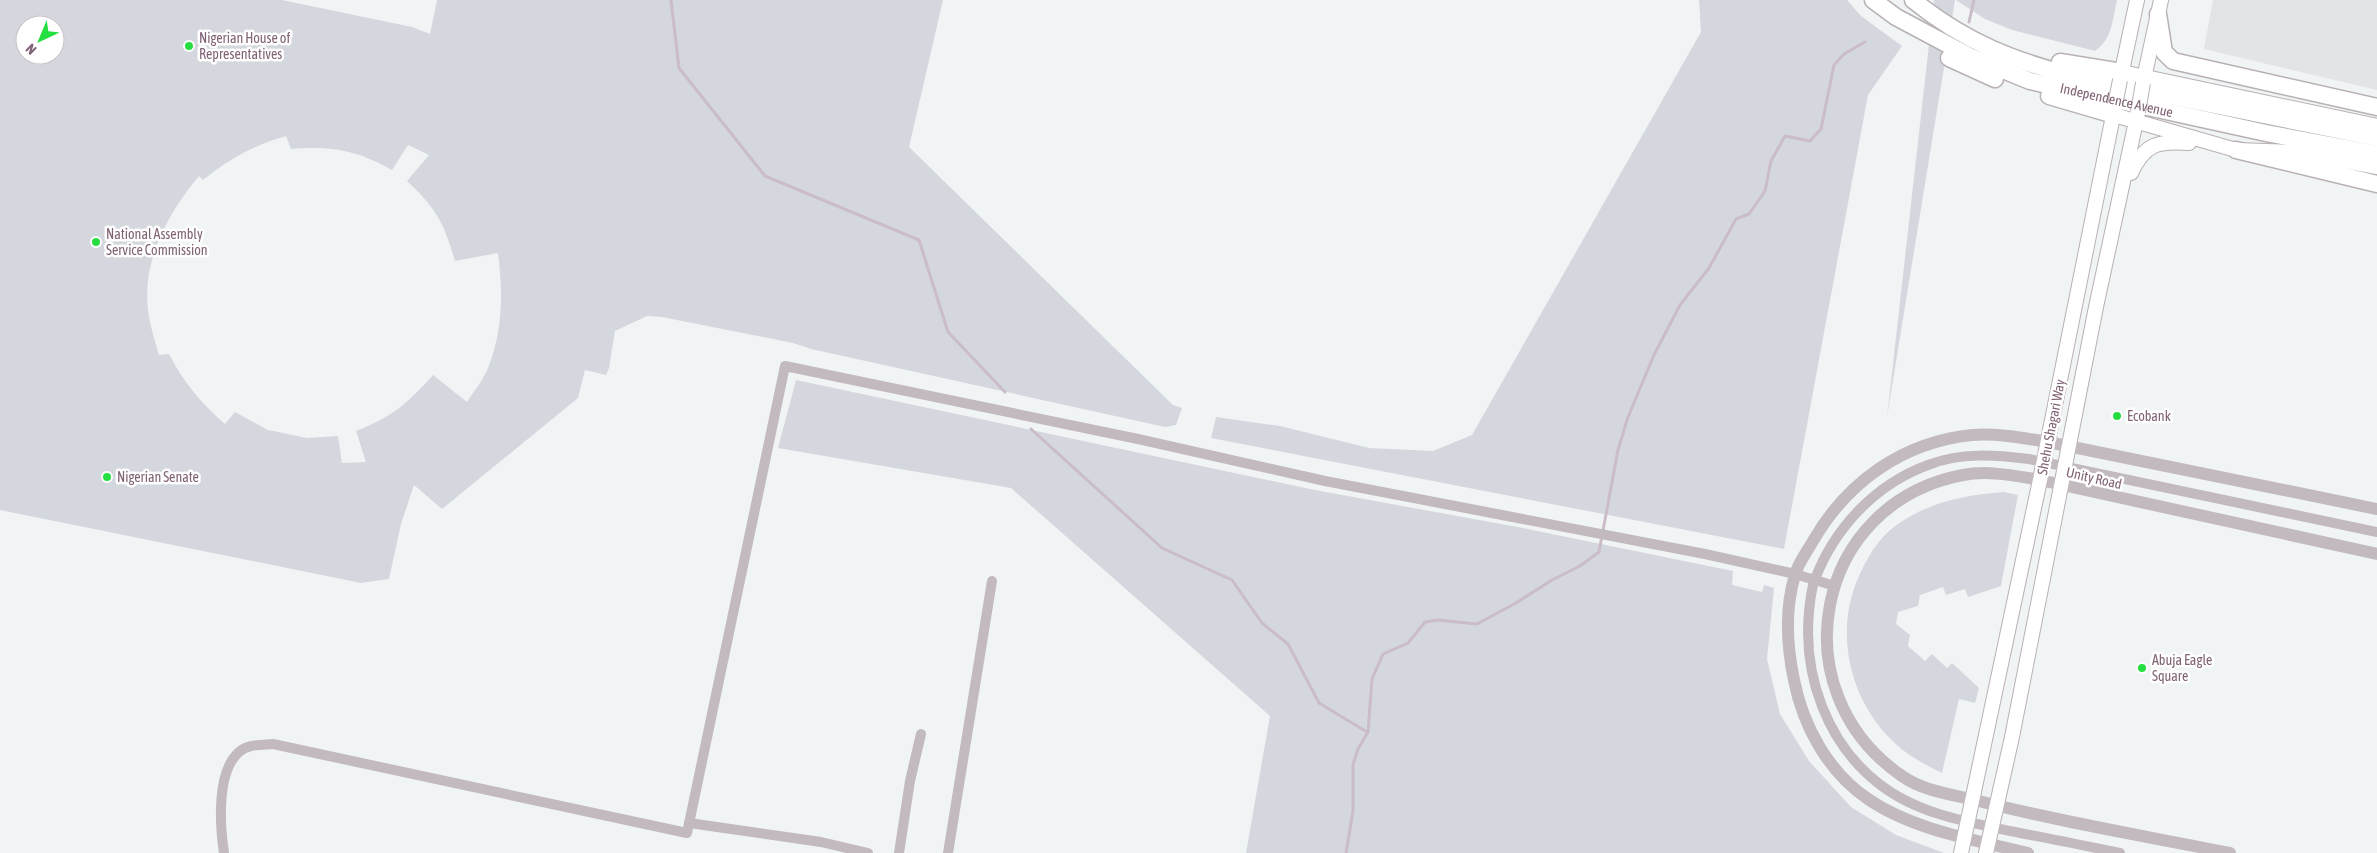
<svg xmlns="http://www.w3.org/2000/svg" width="2377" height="853" font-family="'Asap Condensed',sans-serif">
<rect width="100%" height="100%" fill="#f0f4f4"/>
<polygon fill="#e3e4e5" points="2213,0 2377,0 2377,90 2204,49"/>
<g fill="#d4d8de" fill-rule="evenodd">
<path d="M0 0H282L412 27 430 34 437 0H943L909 147 1173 405 1182 408 1176 425 1165 427 811 349 793 343 662 317 647 316 615 331 609 368 606 375 585 370 578 398 442 509 414 485 401 524 389 579 361 583 0 510ZM25 25H55V55H25ZM286 136 291 149C332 146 356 150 392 170L408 145 429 155 407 181C436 208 444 223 455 261L498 253C503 292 503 331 488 368 483 380 474 391 467 402L433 375C407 404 392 417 356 431L366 462 342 463 338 436 307 438 268 430 235 412 225 424C201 403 184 383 169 354L159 355C155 341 150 326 148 310 142 260 168 213 199 176L203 180C231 158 252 146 286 136Z"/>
<polygon points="1699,0 1847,0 1861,16 1902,46 1868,95 1784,549 1211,438 1216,417 1280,426 1369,448 1433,451 1472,435 1701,32"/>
<polygon points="1934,0 1955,0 1887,417"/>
<path d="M1956 0H2117C2113 18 2112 40 2095 51L2012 30 1985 19Z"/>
<polygon points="796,380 1315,490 1523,528 1733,571 1732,585 1762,592 1764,585 1774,588 1767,659 1780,714 1809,761 1851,807 1896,835 1944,853 1246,853 1270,716 1011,488 778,448"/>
<path d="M2004 492 2018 495 2001 586 1968 597 1965 589 1946 595 1943 587 1920 595 1918 606 1898 612 1896 624 1910 635 1908 646 1925 661 1932 654 1947 668 1952 663 1979 688 1975 703 1959 699 1942 773C1926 765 1910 757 1897 745 1850 703 1833 633 1859 576 1867 558 1878 539 1894 527 1927 502 1965 495 2004 492Z"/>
</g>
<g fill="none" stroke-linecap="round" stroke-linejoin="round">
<g stroke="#cabcc8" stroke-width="3">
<polyline points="671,0 679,68 765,176 919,240 948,332 1005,392"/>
<polyline points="1969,22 1974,0"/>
<polyline points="1031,429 1162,548 1232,580 1262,623 1288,644 1319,703 1367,732"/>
<polyline points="1346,853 1353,811 1353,765 1358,749 1368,732 1372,679 1383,654 1408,643 1425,622 1438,620 1477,624 1516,603 1552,580 1580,566 1599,552 1618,450 1628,417 1654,355 1680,305 1709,268 1736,219 1749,214 1765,191 1771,161 1785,136 1810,141 1821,129 1834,65 1844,54 1865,42"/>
</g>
<g stroke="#b9afb5" stroke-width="16">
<g id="secondary">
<polyline points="2122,72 2377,126"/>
<polyline points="2120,80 2137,0"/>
<polyline points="2143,83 2161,0"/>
<polyline points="2114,115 2236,150 2293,152 2377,167"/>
<path d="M2131 173C2145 143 2158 141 2189 143"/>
<polyline points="1961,853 2040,480 2115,106"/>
<polyline points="1986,853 2012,737 2096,307 2138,112"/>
</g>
</g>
<g stroke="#b8b0b5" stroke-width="19">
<g id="primary">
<path id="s1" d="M1873 0 1896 17 1971 57 2030 81 2266 133 2377 154"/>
<path d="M1913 0C1966 43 2016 62 2081 78L2377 138"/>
<polyline points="2158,14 2164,52 2173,61 2377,107"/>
<polyline points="1949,58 1995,79"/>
<polyline points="2060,62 2122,72"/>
<polyline points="2049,96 2114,115"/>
<polyline points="2236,150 2377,184"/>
</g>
</g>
<g stroke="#c2babf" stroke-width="10">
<polyline points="689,823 821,842 868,853"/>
<path d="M224 853C220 826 216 772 239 752 248 744 261 745 273 744L687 833 785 366 1138 439 1325 481 1705 554 1795 574 1835 586"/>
<polyline points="899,853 910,781 921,734"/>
<polyline points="948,853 992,581"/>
<path d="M2120 853C2086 846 2053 839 2020 833 1972 823 1918 815 1878 783 1827 743 1803 676 1809 612 1810 602 1811 589 1815 579 1835 527 1876 484 1928 465 1961 452 1995 455 2029 459L2377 532"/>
</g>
<g stroke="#c2babf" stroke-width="12">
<path d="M2028 853C1975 840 1913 830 1868 799 1828 772 1803 726 1794 680 1787 647 1785 608 1795 575 1798 563 1807 552 1813 541 1847 482 1903 442 1972 435 1998 433 2023 438 2048 442L2377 509"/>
<path d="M2230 853C2145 836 2060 822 1975 800 1951 794 1923 791 1902 776 1778 691 1814 503 1963 475 1989 470 2015 476 2040 480L2377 554"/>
</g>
<use href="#secondary" stroke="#fff" stroke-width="14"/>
<use href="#primary" stroke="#fff" stroke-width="16"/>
<g stroke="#b9afb5" stroke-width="16" stroke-linecap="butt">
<g id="secondary-bridge">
<polyline points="2115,105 2120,80"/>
<polyline points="2138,112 2143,83"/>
</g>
</g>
<use href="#secondary-bridge" stroke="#fff" stroke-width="14"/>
</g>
<g fill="#25df40" stroke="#fff" stroke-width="2">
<circle cx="189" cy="46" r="5"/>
<circle cx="96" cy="242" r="5"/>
<circle cx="2117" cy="416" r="5"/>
<circle cx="107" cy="477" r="5"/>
<circle cx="2142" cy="668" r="5"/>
</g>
<g text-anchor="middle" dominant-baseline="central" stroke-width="5" stroke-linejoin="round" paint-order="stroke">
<g font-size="14" fill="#806376" stroke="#fff" text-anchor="start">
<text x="199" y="38">Nigerian House of<tspan x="199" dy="16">Representatives</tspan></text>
<text x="106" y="234">National Assembly<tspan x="106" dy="16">Service Commission</tspan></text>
<text x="2127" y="416">Ecobank</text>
<text x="117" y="477">Nigerian Senate</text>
<text x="2152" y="660">Abuja Eagle<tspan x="2152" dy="16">Square</tspan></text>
</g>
<g font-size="14" fill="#806376" stroke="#fff">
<text stroke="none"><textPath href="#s1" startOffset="266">Independence Avenue</textPath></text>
<text transform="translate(2051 427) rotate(-79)">Shehu Shagari Way</text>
<text transform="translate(2094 478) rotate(13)">Unity Road</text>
</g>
</g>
<g transform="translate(40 40) rotate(224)"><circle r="24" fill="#ffffff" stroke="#ccc1c8"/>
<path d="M0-4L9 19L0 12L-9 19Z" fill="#25df40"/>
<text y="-8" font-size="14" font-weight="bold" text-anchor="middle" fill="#806376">N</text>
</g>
</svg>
